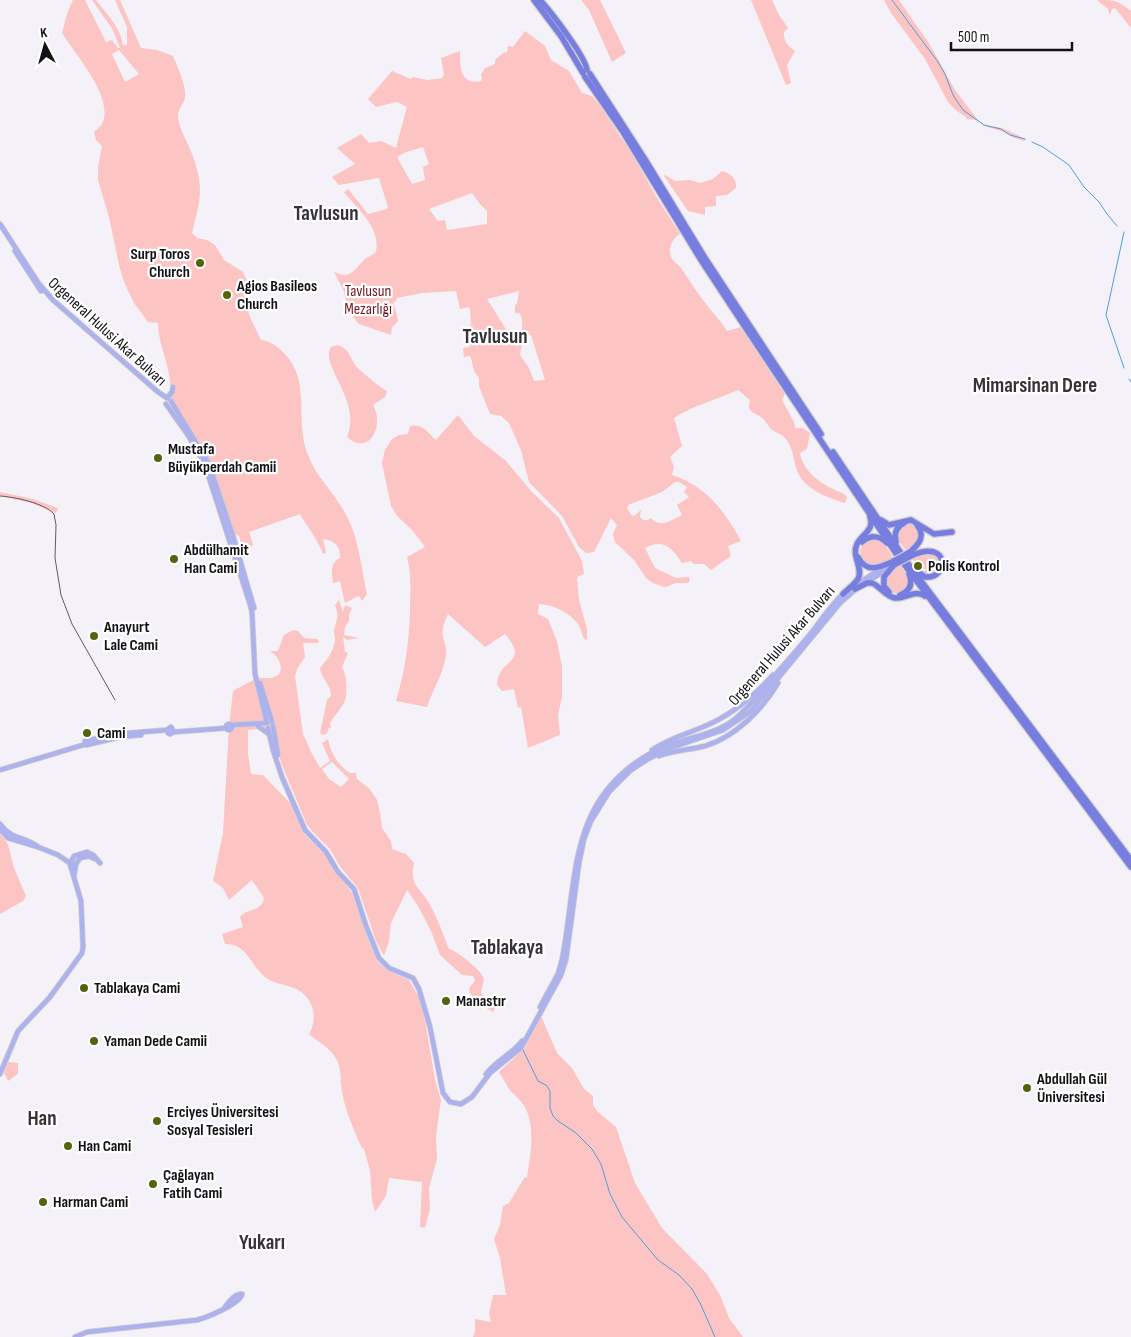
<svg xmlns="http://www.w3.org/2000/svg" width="1131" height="1337" font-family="'Sofia Sans Condensed',sans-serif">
<rect width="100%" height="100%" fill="#f5f1f9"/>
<g fill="#fcc4c3" fill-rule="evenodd">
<path d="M73 0H85L106 42 112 40 118 48H120L113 30 92 0H96C107 15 120 26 123 45H127V27L115 0H120L141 48 157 50 173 56C177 66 187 87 185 97 184 105 177 109 178 118 180 131 188 143 192 154 205 188 200 201 192 233L197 238 207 240 215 245 224 260 243 272 247 281V301L249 315 261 340C270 341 277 346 284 353 312 381 294 421 308 455 316 477 334 492 345 513 359 537 361 567 367 594L362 601 360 597 358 596 345 603 340 581 333 583C332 572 329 564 340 558 340 545 335 541 323 539L326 553 323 554C320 543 306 525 300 514L249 532 253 545 250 548 242 547 239 536 232 532 209 459 168 392 170 391C172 367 158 347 158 323L148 322 134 303 124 282 119 265 109 217 98 180V167L102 146 96 140 94 132C96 130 100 127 102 124 115 98 75 54 62 33L68 11ZM119 50 139 74 125 82 112 54Z"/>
<polygon points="581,0 600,0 626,53 612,62 589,10"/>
<path d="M751 0H772L779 15 788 28 784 32C783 40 788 47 795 51L787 65 791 83 786 85Z"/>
<polygon points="884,0 899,0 930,45 955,90 978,120 984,125 1002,128 1026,139 1024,141 1014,138 1004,132 987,127 976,120 966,119 966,117 957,111 948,102 925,59 891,13"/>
<path d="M1097 0C1115 0 1117 0 1131 11V28L1115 8 1112 9 1111 13 1109 14 1108 9Z"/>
<path d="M525 31 545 46 551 60 569 71 582 93 592 96 601 107 634 157 657 198 680 234C672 238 668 248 671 257 673 262 678 264 681 268 689 279 695 290 703 300 711 311 720 320 727 331L741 327 785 394 782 400 794 422 795 428H803L810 433 807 449 800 453C803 470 818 482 833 489 838 492 843 492 847 497L845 503C831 499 815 493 804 482 791 468 797 450 784 437 780 433 774 432 771 429 767 425 765 420 761 417 758 415 753 413 751 411 748 408 749 404 750 400L738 390C716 400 694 405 674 418L682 446 670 457 674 467 672 475C706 486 724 510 741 541L728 546 731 556 711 570 704 564H694L691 561 682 563C672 548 664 538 645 548L655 568 676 578 689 577 690 580 688 583H675L669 586 664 587 653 583 646 578 634 560 615 542 613 534 617 525 611 518 594 552 586 553 579 547 562 516 529 482 521 450 509 423 501 416 490 414 479 386V378L474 371 471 358 470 356 464 357 463 348 470 347 469 329 471 326 470 309 468 307 460 309 456 291 422 293 397 298 396 301 393 303 396 311 398 321 392 327 391 335 359 324 343 305 346 302 344 291 334 272C352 280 353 270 365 259 368 257 372 255 376 252 381 227 358 210 344 192L348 189 368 214 387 209 388 207 379 178 339 185 332 177 355 164 337 148 361 134 369 143 381 141 396 148 407 107 397 102 376 107 368 99 392 71 411 79 412 77 428 80 442 78 444 75 441 58 460 51C460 66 460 86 481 81L482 79 481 74 485 68 495 64V60L503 53 507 52 508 46 513 47ZM423 147 429 164 423 167 425 180 412 184 397 157 406 152ZM472 193 480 204 487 211V224L447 230 445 220 438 221 429 209ZM519 291 517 304 515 305V313H520C524 323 523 338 517 347L487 299ZM525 335H531L545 380 534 381 529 368 520 355 523 337ZM675 482H679L687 487 684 492 689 497 677 505 682 515C671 520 661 529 651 518 647 521 643 521 640 517L641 510 634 516 631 515 627 508 628 505 662 492Z"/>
<path d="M722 171C731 173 737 179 736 188L727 195 716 196V206L705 207V215L688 211 664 176 665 175 675 181 690 180 700 183 713 179Z"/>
<path d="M338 345C349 348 350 358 356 366 360 371 381 388 387 391L385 397 373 405C385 426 369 457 347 437 363 402 319 365 331 347Z"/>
<path d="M458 415 474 436 505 460 532 492 559 518 582 561 584 574 577 577 579 600 587 629V640L584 639C582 635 581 628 578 624 569 612 554 605 539 604L538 614 548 619 557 641 562 666V697L558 715 560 735 528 748 521 707 518 708 514 689 502 691 497 685C498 657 531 665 505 634L485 647 448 614C446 619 443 624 443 629 441 638 448 647 446 656 443 674 433 689 427 707L396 701C405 671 409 643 410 612 410 593 412 575 407 557L425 547 413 531 398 517 391 506 382 463 385 450 392 439 399 435 408 434 410 426C423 423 428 433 436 440Z"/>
<polygon points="0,492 33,499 58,508 56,513 31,503 0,496"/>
<polygon points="909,523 914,524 920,533 915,545 906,550 896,538 900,526"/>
<path d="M874 538 883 542 894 559C889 561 881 566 876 567 864 568 856 553 863 544 866 541 870 540 874 538Z"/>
<polygon points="933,552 940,562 938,570 930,575 922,574 926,570 912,559 922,553"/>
<path d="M900 566C907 574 909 578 907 589 905 590 902 592 900 593 888 596 882 580 889 573 892 570 897 568 900 566Z"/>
<path d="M339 600 343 612 345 605 352 608 349 614V621L345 627 344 635 359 638 347 640 343 637 345 652 348 653 342 667C347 675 348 695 344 703 340 710 334 716 330 723L331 727 328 729 327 734 323 735 320 733 327 700 331 696C331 684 321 679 320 668 327 660 334 651 335 640 335 637 334 635 334 632 336 620 340 618 335 605Z"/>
<path d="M293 630 298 631 304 638 317 639 319 641 318 643H303L305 657 297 669 295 676 303 734 312 754 320 768 330 761 322 743 328 739C331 754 338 765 350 773H356L357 779 369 788 377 800 380 812 382 828 391 841 392 849 406 854 414 863C409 888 421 887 430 905 438 919 443 934 449 949 457 951 480 969 483 977 485 983 481 988 481 993L495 1008 493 1012 476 1001 470 993 469 988 475 981 473 976 462 975 440 955 431 931 418 906 407 890 391 923 389 941 384 956 376 941 358 888 341 868 330 849 313 832 307 825 282 765 271 731 265 733 259 729 248 730V753L251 774 263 775 290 803 305 835 325 855 352 893 367 937 377 961 387 970 409 980 420 999 425 1020 435 1080 441 1100 436 1136 437 1159 429 1188 430 1209 425 1228 420 1227 422 1182 389 1178 386 1196 375 1212 372 1201 370 1170 364 1149 362 1148C353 1128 343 1106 341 1084 340 1074 341 1066 335 1057 330 1048 317 1041 309 1034 319 1017 313 996 294 988 284 984 274 984 265 977 251 965 246 943 225 944L222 934 243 927 240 917C248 907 261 913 264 898L252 880 229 900 223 888 213 881 223 833 229 727 233 691C241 687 250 681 259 678 263 677 267 679 271 678 288 675 280 657 270 651H278L284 635ZM332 762 349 779 341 787 329 779 322 769Z"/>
<polygon points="0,832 8,845 14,868 26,896 23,901 0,914"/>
<path d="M541 1016 557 1053 572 1068 584 1089 593 1096V1105L597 1111 616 1127 635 1183 662 1228 707 1274 721 1297 729 1318 743 1337H473L475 1331V1319L491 1322 489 1314 493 1295H506L500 1258 494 1239 500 1225 503 1206 509 1203 525 1177 527 1178C530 1156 536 1128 525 1107 521 1100 514 1095 509 1089 506 1084 503 1078 499 1072L525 1048Z"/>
<polygon points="8,1062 18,1063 18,1074 8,1081 4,1073"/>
</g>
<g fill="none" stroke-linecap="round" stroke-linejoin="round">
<g stroke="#4f9fde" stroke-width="1">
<polyline points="892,0 938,62 945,74 953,95 963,110 984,125 1001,129 1010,135 1025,139"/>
<polyline points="1032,142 1043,147 1069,165 1084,187 1099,202 1107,214 1117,226"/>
<polyline points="1124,368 1106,315 1124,232"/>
<polyline points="1129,379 1131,382"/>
<polyline points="522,1048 538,1081 546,1085 550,1091 550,1108 553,1116 558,1121 576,1133 592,1149 601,1164 610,1194 622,1217 658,1260 679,1275 692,1289 701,1305 715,1337"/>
</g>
<g stroke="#d0cfd0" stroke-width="6">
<g id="major">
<polyline points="0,224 39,284 53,300 158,392 167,398 172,392 173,387"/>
<polyline points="15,251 41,291"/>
<polyline points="171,401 209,464 233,536 254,608"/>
<polyline points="166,404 188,435 205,465 250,604 252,612 255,674 267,723 232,725"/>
<polyline points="865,583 891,567"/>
<polyline points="857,584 884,567"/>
<polyline points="260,683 272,722"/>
<circle cx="229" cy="727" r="3"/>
<polyline points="258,726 269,734"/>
<polyline points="273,726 278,755"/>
<polyline points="268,728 273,750 282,777 305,830 326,852 338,872 354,889 366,926 379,958 389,968 413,978 419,989 430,1027 443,1093 450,1102 461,1104 472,1097 490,1073 521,1048 561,975 566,959 579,863 584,839 591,821 609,792 631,770 648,759 667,749 723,730 751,711 840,603 857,588"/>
<polyline points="174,732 171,727 167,730 168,733 170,734 174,732 227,728"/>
<polyline points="85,741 117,734 167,730"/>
<polyline points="86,745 120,737 141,735"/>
<path d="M652 750C668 739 687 734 705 726 732 715 754 696 773 675"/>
<path d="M659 756C674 750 690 750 705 746 735 737 762 710 778 683"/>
<polyline points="0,770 83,745"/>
<path d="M0 824C13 841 22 835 37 846"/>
<polyline points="0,829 8,838 38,847 58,855 70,863 76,864"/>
<polyline points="74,875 76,864 80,858 88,856 95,859"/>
<path d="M540 1007 558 974 562 960C578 878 567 800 651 753 677 738 711 738 735 719 754 703 767 684 783 666 794 653 805 641 815 628 825 615 833 603 844 593"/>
<polyline points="0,1074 18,1031 50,997 82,953 83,947 81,901 70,864 74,856 87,852 93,855 100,863"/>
<path d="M486 1074C496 1061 512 1054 522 1041"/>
<path d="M75 1337 87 1332 197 1320C208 1317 240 1304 242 1294 234 1294 229 1302 225 1307"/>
</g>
</g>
<g stroke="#d0cfd0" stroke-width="8">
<g id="highway">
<polyline points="534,0 561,36 583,73"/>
<path d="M540 0C551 12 585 56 587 70"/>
<polyline points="590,74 646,161 705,258 821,434"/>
<polyline points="585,77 623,132 701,260 751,336 895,552 1131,867"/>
<polyline points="833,452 909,565 1131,860"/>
<polyline points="881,520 889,525 911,520 934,534 952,532"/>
<path d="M862 542C870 535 879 535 887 543"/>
<path d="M896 542C894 534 896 527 904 523"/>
<path d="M910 552C919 544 926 536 917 525"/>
<path d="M913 555C949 539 950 579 925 577L917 571"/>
<path d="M858 557C866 573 878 568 892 562"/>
<path d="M855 589 867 583H872C880 586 885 596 895 598 906 599 915 589 925 596"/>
<polyline points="889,592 884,586 884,577 894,565"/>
<path d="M843 594C848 589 854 585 858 579 864 569 851 556 857 544 862 534 875 530 870 517"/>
<path d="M900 595C910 591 913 584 909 574"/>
</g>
</g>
<use href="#major" stroke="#aeb2ec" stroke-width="4.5"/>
<use href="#highway" stroke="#787ee0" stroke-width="5.5"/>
<path stroke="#5e5c60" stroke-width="1" d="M0 496C15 497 44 503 54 514L56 525 55 558 61 595 72 624 115 700"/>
<g stroke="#d0cfd0" stroke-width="8" stroke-linecap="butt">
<g id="highway-bridge">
<polyline points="892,562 910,552"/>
<polyline points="894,565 913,555"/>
</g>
</g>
<use href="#highway-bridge" stroke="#787ee0" stroke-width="5.5"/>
</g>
<g fill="#53640d" stroke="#fff" stroke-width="2">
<circle cx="200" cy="263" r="5"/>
<circle cx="227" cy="295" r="5"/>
<circle cx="158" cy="458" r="5"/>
<circle cx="174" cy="559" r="5"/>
<circle cx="918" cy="566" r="5"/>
<circle cx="94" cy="636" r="5"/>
<circle cx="87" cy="733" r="5"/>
<circle cx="84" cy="988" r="5"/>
<circle cx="446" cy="1001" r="5"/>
<circle cx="94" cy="1041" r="5"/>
<circle cx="1027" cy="1088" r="5"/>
<circle cx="157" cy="1121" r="5"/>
<circle cx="68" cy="1146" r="5"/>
<circle cx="153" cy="1184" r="5"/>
<circle cx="43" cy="1202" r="5"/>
</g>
<g text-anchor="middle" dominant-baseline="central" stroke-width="4.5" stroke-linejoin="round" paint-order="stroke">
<g font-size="16" font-weight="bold" fill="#121113" stroke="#fff" text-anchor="start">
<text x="190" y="254" text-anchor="end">Surp Toros<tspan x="190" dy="18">Church</tspan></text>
<text x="237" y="286">Agios Basileos<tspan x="237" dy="18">Church</tspan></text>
<text x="168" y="449">Mustafa<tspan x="168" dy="18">Büyükperdah Camii</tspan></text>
<text x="184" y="550">Abdülhamit<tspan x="184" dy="18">Han Cami</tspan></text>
<text x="928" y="566">Polis Kontrol</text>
<text x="104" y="627">Anayurt<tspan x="104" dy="18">Lale Cami</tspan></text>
<text x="97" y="733">Cami</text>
<text x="94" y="988">Tablakaya Cami</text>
<text x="456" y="1001">Manastır</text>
<text x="104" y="1041">Yaman Dede Camii</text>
<text x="1037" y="1079">Abdullah Gül<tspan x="1037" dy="18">Üniversitesi</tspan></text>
<text x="167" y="1112">Erciyes Üniversitesi<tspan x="167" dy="18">Sosyal Tesisleri</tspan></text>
<text x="78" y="1146">Han Cami</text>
<text x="163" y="1175">Çağlayan<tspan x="163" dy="18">Fatih Cami</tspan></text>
<text x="53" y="1202">Harman Cami</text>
</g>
<g font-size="16" fill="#701822" stroke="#fff">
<text x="368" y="291">Tavlusun<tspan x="368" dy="18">Mezarlığı</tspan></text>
</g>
<g font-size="16" fill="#121113" stroke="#fff">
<text transform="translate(107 332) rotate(42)">Orgeneral Hulusi Akar Bulvarı</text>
<text transform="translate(782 646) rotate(-49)">Orgeneral Hulusi Akar Bulvarı</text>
</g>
<g font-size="21" font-weight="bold" fill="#363238" stroke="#fff">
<text x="326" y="213">Tavlusun</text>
<text x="495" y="336">Tavlusun</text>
<text x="1035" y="385">Mimarsinan Dere</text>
<text x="507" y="947">Tablakaya</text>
<text x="42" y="1118">Han</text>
<text x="262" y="1242">Yukarı</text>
</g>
</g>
<g transform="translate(45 45) rotate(354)" stroke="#ffffff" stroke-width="4" paint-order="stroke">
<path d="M0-4L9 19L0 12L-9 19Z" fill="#121113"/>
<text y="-8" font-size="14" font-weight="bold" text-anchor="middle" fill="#121113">K</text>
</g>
<path d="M951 42v8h121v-8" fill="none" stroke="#121113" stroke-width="2.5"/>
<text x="958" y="42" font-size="15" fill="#121113" stroke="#ffffff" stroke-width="4" paint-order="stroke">500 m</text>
</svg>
